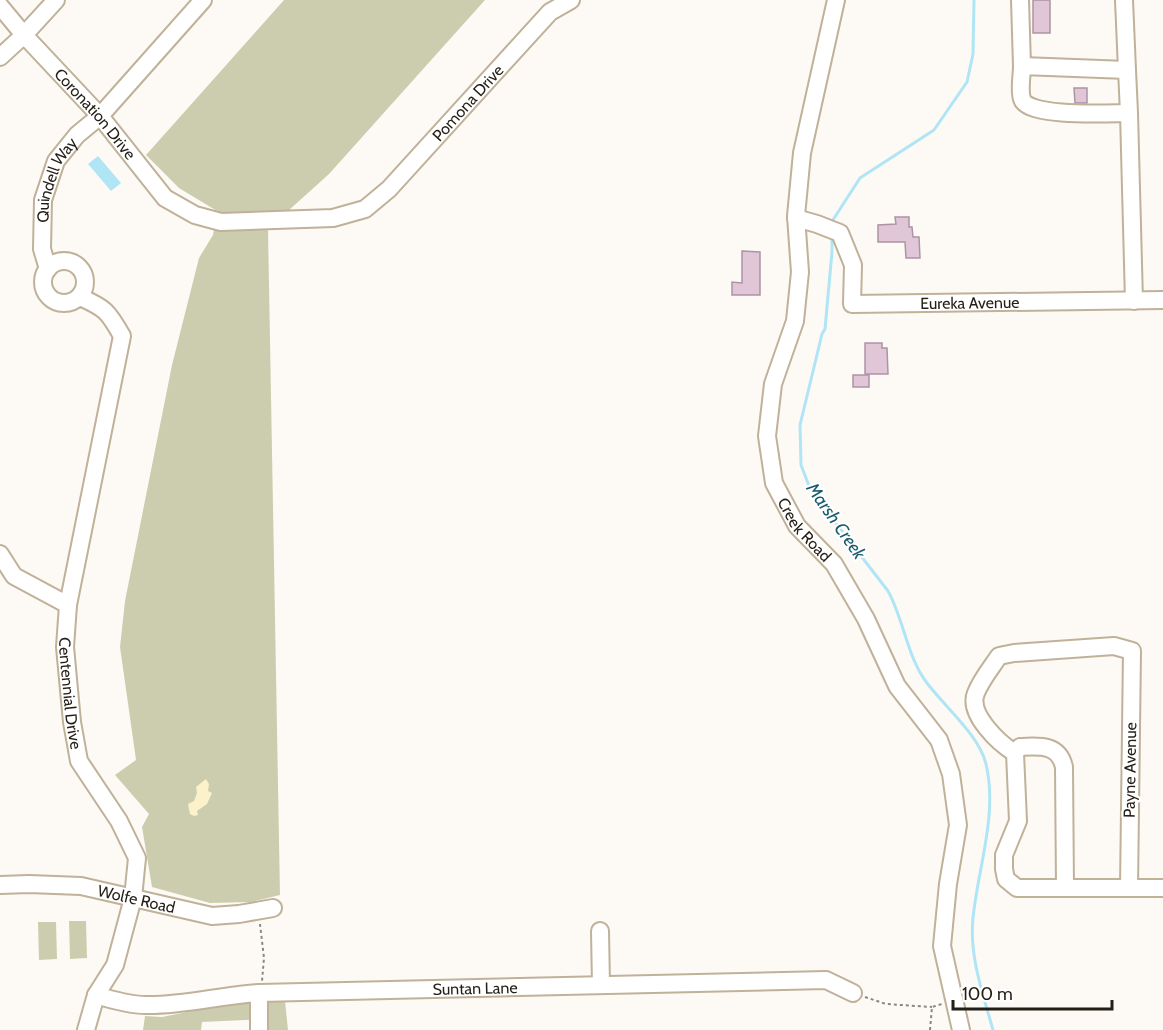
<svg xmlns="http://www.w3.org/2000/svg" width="1163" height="1030" font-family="Cabin,sans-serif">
<rect width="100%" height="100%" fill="#fdfaf5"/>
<g fill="#cccdaf">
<polygon points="284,0 485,0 329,174 268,229 280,895 251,902 210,903 152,887 142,827 149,814 115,775 136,760 120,647 125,601 172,365 199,258 213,235 217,211 179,188 146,155"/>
<polygon points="69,921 86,921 87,958 70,959"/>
<polygon points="38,922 56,922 57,959 39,960"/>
<polygon points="285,1001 288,1030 265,1030 264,1019 202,1022 201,1030 143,1030 145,1016 162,1017 236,1002"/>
</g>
<polygon fill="#fbf1cb" points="206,779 209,784 208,791 212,793 207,804 197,811 198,815 194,816 190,814 188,804 194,801 197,793 196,787"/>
<polygon fill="#b0e5f6" points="98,156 121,183 111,191 88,164"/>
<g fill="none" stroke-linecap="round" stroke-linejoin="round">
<g stroke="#b0e5f6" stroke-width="3">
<polyline points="831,223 860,178 934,130 967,82 973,54 974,0"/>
<path d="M832 236V252L825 329 822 334 800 425 801 465 811 491 888 591C904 620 907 657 927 683 945 707 979 735 986 764 998 814 978 868 973 918 969 956 983 994 993 1030"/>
</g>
</g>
<g fill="#e0c6d7" stroke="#ac94a4" stroke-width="1.5">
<rect x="1033" y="0" width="17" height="33"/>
<polygon points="1074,88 1087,88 1087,103 1075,103"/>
<polygon points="895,217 909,217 909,227 912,227 913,237 919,237 920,258 906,258 905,242 878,242 878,225 896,224"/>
<polygon points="742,251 760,252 760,295 732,295 732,282 742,283"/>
<polygon points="865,343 882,343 882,348 887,348 888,374 865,374"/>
<rect x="853" y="375" width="16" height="12"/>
</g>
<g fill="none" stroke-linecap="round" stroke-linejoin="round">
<g stroke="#c0b199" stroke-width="20">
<g id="minor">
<path id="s1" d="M836 0 802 153 796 216 800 272 795 321 773 384 767 436 774 483 797 526 834 564 866 619 897 686 939 740 951 774 958 825 948 884 942 946 961 1030"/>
<polyline points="1020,0 1022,66"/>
<polyline points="1124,0 1127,70"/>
<path id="s2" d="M0 6 24 35 100 116 165 198 195 215 221 222 333 218 365 209 389 189 550 12 571 0"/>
<polyline points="0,57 24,35 56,0"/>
<path d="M1129 113 1127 70 1022 66C1022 75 1019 90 1022 99 1028 118 1111 113 1129 113L1134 301"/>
<path id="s3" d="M796 218 817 224 840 233 853 265 852 304 1163 300"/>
<circle cx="64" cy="282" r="21"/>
<path id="s4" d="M48 269 42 249 43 200 56 161 77 135 100 116 203 0"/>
<path id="s5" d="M80 297C105 308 108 311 122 336L68 605 65 647 72 722 79 761 119 821 137 858 133 898 115 965 96 995 86 1030"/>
<polyline points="0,554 14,576 68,605"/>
<path d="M1015 753C1000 744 967 714 976 693 981 680 991 668 999 656L1014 653 1114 646 1132 651 1129 888"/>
<path id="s6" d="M0 885 29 884 81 886 212 916 239 914 273 908"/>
<path d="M1065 888 1064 767C1059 744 1040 746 1020 747L1015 753 1018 821 1004 855V869L1006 879 1017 888H1163"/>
<polyline points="600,931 601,985"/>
<polyline points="259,993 259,1030"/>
<path id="s7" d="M96 995C112 1000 129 1005 146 1005 182 1006 222 995 259 993L826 980 853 993"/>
</g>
</g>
<g stroke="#8b877f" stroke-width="2" stroke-dasharray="3 3" stroke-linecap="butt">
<polyline points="260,924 264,958 262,981"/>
<polyline points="865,997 886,1004 932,1007"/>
<polyline points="930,1030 932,1007 942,1004"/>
</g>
<use href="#minor" stroke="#fff" stroke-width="16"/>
</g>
<g text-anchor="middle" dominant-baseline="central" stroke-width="4.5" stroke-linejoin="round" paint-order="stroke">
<g font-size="16" fill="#241f16" stroke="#fff">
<text stroke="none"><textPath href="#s2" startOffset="608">Pomona Drive</textPath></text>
<text stroke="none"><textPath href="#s2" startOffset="144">Coronation Drive</textPath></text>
<text stroke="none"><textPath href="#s4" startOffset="93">Quindell Way</textPath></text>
<text stroke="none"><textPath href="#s3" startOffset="238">Eureka Avenue</textPath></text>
<text stroke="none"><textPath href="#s1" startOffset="548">Creek Road</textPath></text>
<text stroke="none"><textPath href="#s5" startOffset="422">Centennial Drive</textPath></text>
<text transform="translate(1130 770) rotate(-89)">Payne Avenue</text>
<text stroke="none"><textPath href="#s6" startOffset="138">Wolfe Road</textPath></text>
<text stroke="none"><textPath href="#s7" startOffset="381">Suntan Lane</textPath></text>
</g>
<g font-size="18" font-style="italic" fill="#185c6e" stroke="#fff">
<text transform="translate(836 521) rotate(55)">Marsh Creek</text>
</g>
</g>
<path d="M953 1000v9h159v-9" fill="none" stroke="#241f16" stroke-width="3"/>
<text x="962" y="1000" font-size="18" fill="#241f16" stroke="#ffffff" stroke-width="4.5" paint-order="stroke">100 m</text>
</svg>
